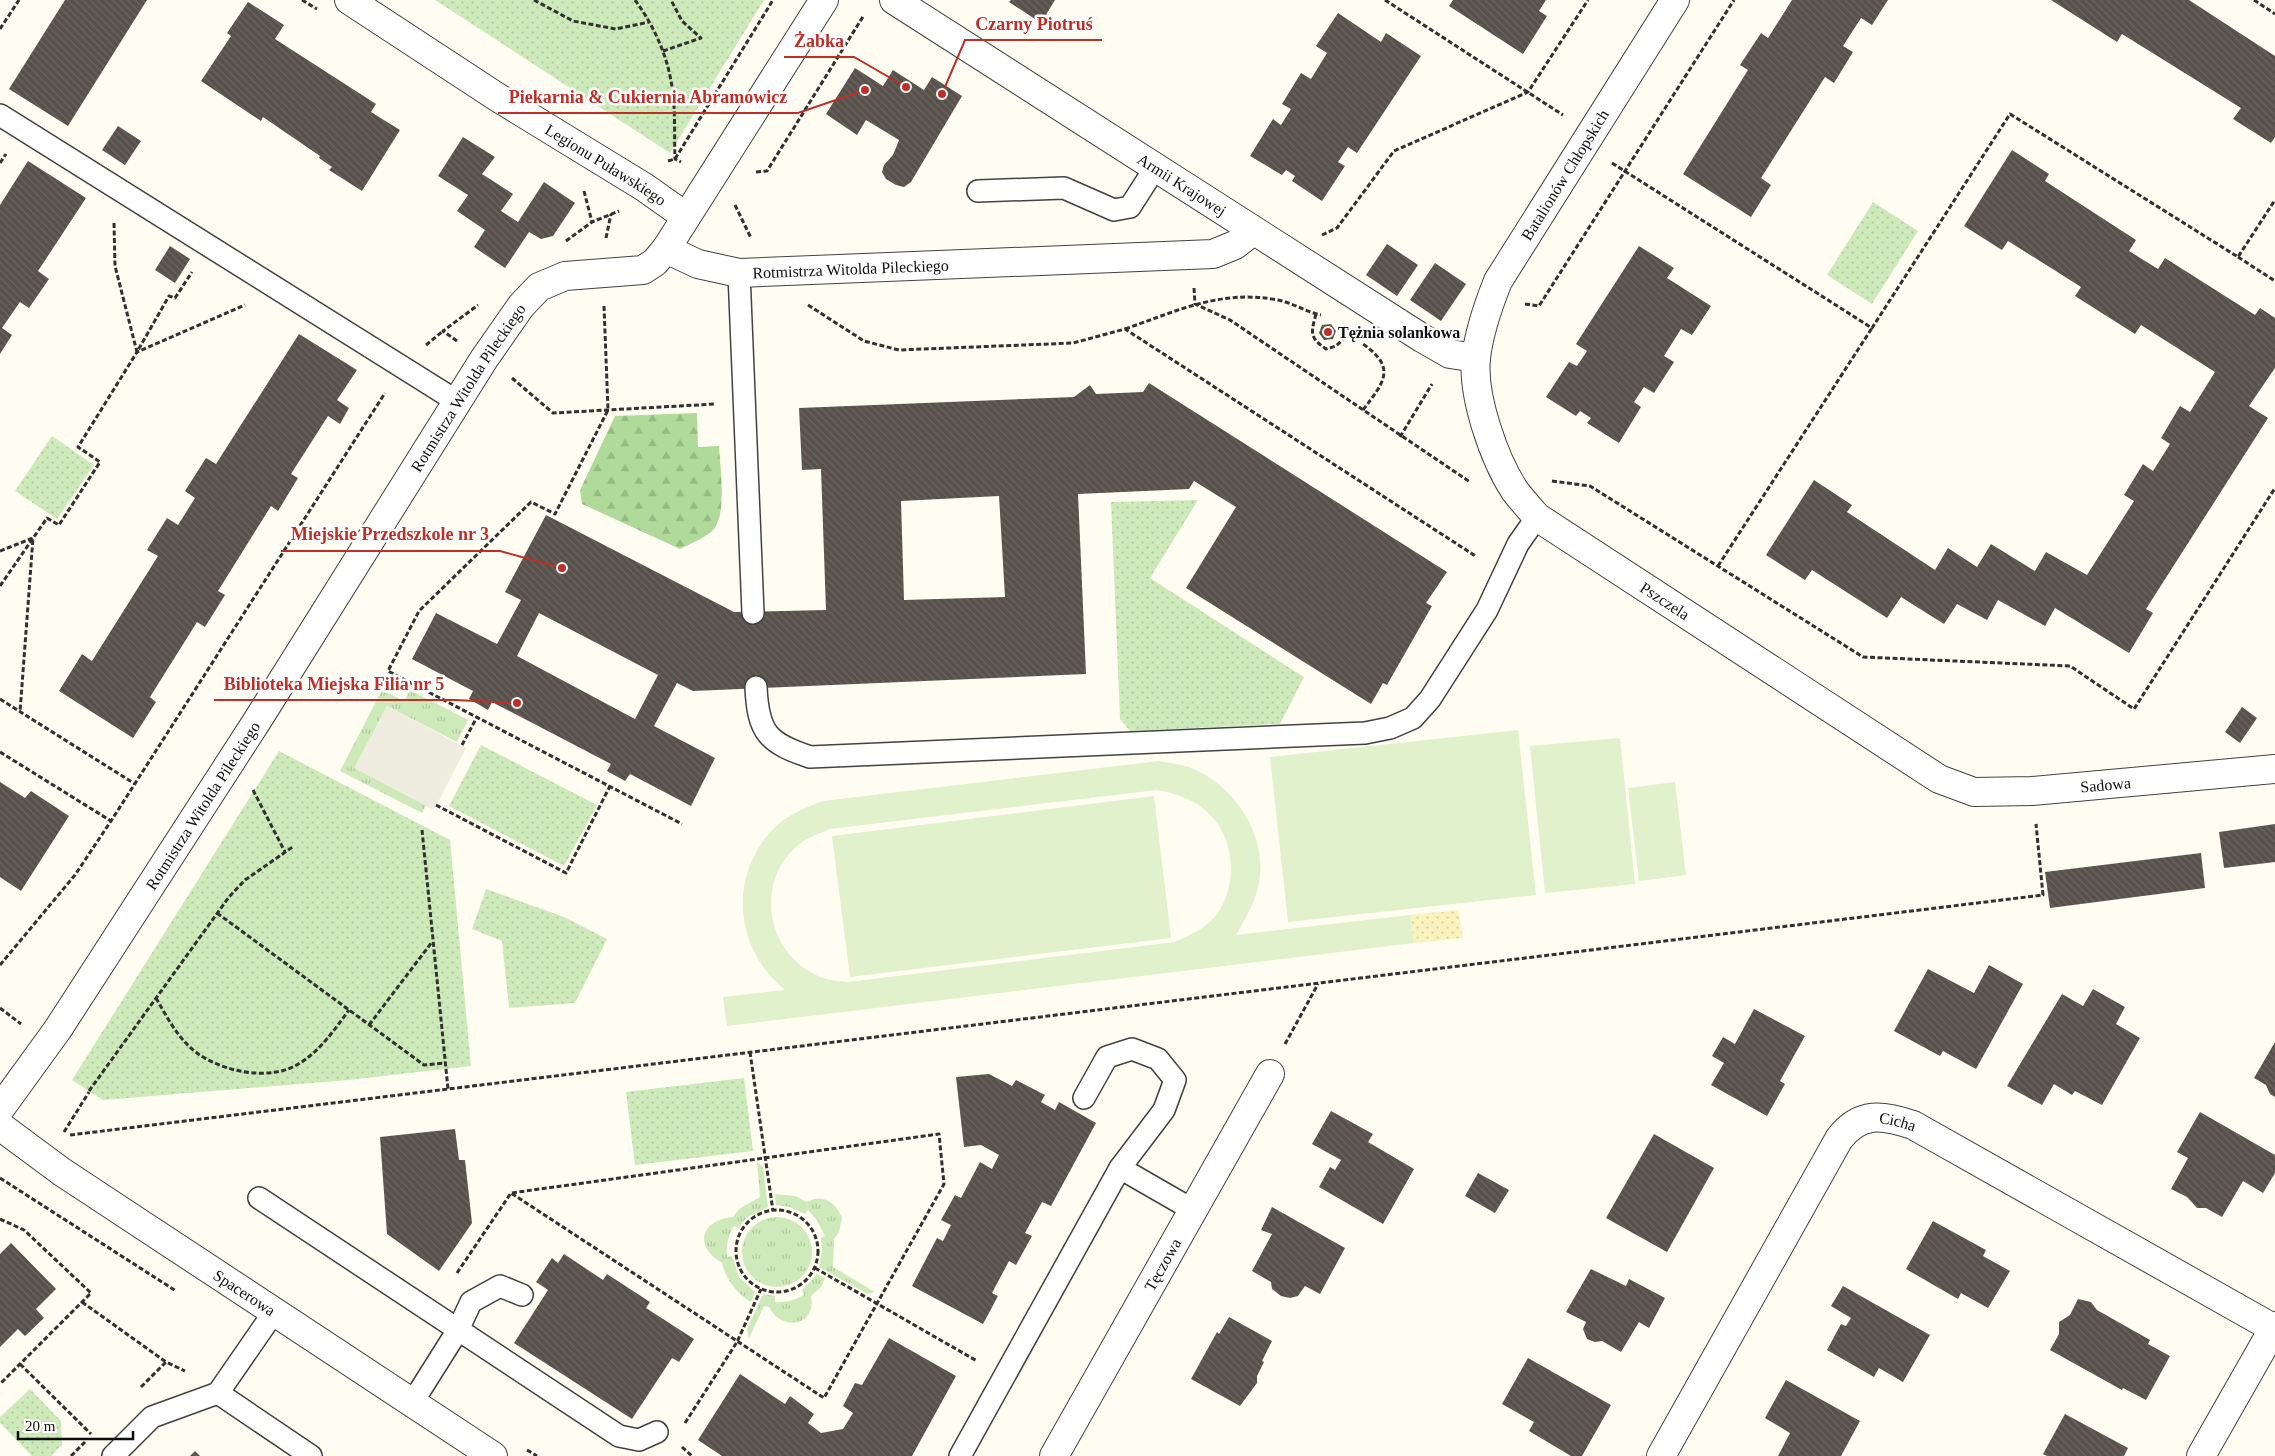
<svg xmlns="http://www.w3.org/2000/svg" width="2275" height="1456" font-family="Georgia,serif">
<defs>
<pattern id="grass-tufts" width="24" height="20" patternUnits="userSpaceOnUse" patternTransform="scale(1.25)"><rect width="24" height="20" fill="#ceeaba"/><path d="M3 7l-1-3M5 7V3M7 7l1-3M15 17l-1-3M17 17v-4M19 17l1-3" fill="none" stroke="#b0c89f"/></pattern>
<pattern id="forest-firs" width="22" height="20" patternUnits="userSpaceOnUse" patternTransform="scale(1.25)"><rect width="22" height="20" fill="#b0da99"/><path d="M5 1l3.5 6h-7zM16 11l3.5 6h-7z" fill="#96ba83"/></pattern>
<pattern id="sand-dots" width="8" height="8" patternUnits="userSpaceOnUse" patternTransform="scale(1.25)"><rect width="8" height="8" fill="#faf3bd"/><path d="M2 2h.1M6 6h.1" fill="none" stroke="#d5cfa1" stroke-width="1.8" stroke-linecap="round"/></pattern>
<pattern id="park-dots" width="8" height="8" patternUnits="userSpaceOnUse" patternTransform="scale(1.25)"><rect width="8" height="8" fill="#ceeaba"/><path d="M2 2h.1M6 6h.1" fill="none" stroke="#b0c89f" stroke-width="1.8" stroke-linecap="round"/></pattern>
<pattern id="building-back-hatch" width="6" height="6" patternUnits="userSpaceOnUse" patternTransform="scale(1.25)"><rect width="6" height="6" fill="#58514b"/><path d="M-1 5l2 2M0 0l6 6M5-1l2 2" fill="none" stroke="#6b6561"/></pattern>
</defs>
<rect width="100%" height="100%" fill="#fffdf1"/>
<g fill="url(#grass-tufts)">
<polygon points="382,690 404,701 410,690 468,720 457,742 387,706 355,768 426,805 422,813 340,771"/>
<path d="M757 1162 763 1167 768 1207 746 1218 739 1228 734 1226C728 1236 726 1245 727 1257L732 1256 739 1277 755 1292 751 1302C736 1293 726 1279 722 1263 693 1246 701 1220 733 1217L739 1209 760 1197Z"/>
<path d="M775 1194 795 1196 807 1202C823 1193 836 1203 842 1218L839 1232 834 1239 833 1267 875 1292 868 1294 819 1267 822 1251 821 1238 825 1236 816 1219 808 1210 805 1214 790 1207 776 1205Z"/>
<circle cx="777" cy="1252" r="35"/>
<path d="M817 1274 825 1278 821 1287 811 1296C817 1325 782 1333 769 1307L764 1306 749 1338 747 1329 763 1294 775 1296V1302C785 1303 795 1300 804 1295L802 1290Z"/>
</g>
<path fill="url(#forest-firs)" d="M697 413 698 447 719 446C720 467 728 519 711 532 702 539 690 544 680 549L582 504 580 490 615 416Z"/>
<polygon fill="url(#sand-dots)" points="1458,910 1463,938 1414,943 1410,915"/>
<g fill="url(#park-dots)">
<polygon points="435,0 764,0 670,153"/>
<polygon points="1873,202 1918,231 1872,304 1827,275"/>
<polygon points="52,436 94,465 57,519 15,491"/>
<polygon points="1198,500 1150,578 1304,677 1280,724 1130,731 1120,719 1111,502"/>
<polygon points="481,745 597,805 564,866 449,806"/>
<polygon points="279,751 450,840 471,1066 348,1080 103,1100 72,1080"/>
<polygon points="486,889 564,917 607,939 575,1003 509,1008 502,941 472,929"/>
<polygon points="744,1078 753,1151 635,1165 626,1092"/>
<polygon points="30,1389 61,1421 62,1445 51,1456 32,1456 0,1423 0,1417"/>
</g>
<g fill="#e0f1cc" fill-rule="evenodd">
<polygon points="1518,730 1536,895 1288,922 1270,757"/>
<polygon points="1620,738 1635,884 1545,893 1530,746"/>
<path d="M1159 761C1168 763 1180 764 1189 767 1235 785 1270 837 1258 887 1254 905 1245 919 1236 935L1410 915 1414 943 727 1026 723 997 785 990C733 948 728 873 776 826 789 814 807 807 823 801ZM1157 790C1179 794 1199 801 1214 819 1237 846 1237 895 1211 921 1200 931 1188 936 1175 942L848 982C836 981 823 980 812 973 766 948 756 882 796 847 806 838 818 834 830 829Z"/>
<polygon points="1675,782 1686,875 1639,881 1628,788"/>
<polygon points="1154,796 1171,938 850,977 832,836"/>
</g>
<polygon fill="#efeddf" points="387,706 466,748 434,810 354,768"/>
<g fill="url(#building-back-hatch)" fill-rule="evenodd">
<polygon points="65,0 147,0 68,126 9,89"/>
<polygon points="1011,0 1055,0 1041,23 1009,2"/>
<polygon points="1453,0 1546,0 1539,11 1547,16 1523,54 1449,6"/>
<polygon points="1792,0 1888,0 1872,25 1861,18 1843,46 1853,52 1834,83 1825,77 1761,178 1771,185 1751,217 1683,174 1748,70 1740,65 1761,33 1768,38"/>
<polygon points="2051,0 2189,0 2275,56 2275,137 2271,143 2233,119 2241,108 2122,34 2117,42"/>
<polygon points="248,2 284,25 275,39 376,104 371,112 400,130 362,191 329,170 332,167 319,158 320,156 263,117 261,121 201,81 231,36 227,33"/>
<polygon points="1338,13 1381,42 1386,33 1421,56 1357,153 1348,147 1338,162 1345,166 1322,201 1292,181 1295,176 1286,170 1282,175 1250,156 1273,119 1281,125 1291,109 1282,104 1301,73 1311,79 1327,53 1316,46"/>
<polygon points="855,68 883,86 893,70 924,90 932,77 962,96 911,182 904,187 896,185 886,179 882,172 884,165 893,155 899,140 866,120 857,135 826,114"/>
<polygon points="118,126 141,141 125,165 102,150"/>
<polygon points="463,137 495,157 482,174 513,194 501,211 518,222 544,182 575,203 553,236 541,239 529,232 505,268 474,247 485,230 457,211 468,195 438,176"/>
<polygon points="2012,150 2049,174 2045,181 2136,240 2129,251 2158,269 2165,258 2255,315 2260,308 2275,318 2275,368 2249,406 2268,418 2146,609 2153,613 2129,653 2055,608 2045,626 1998,600 1987,620 1957,604 1944,624 1901,597 1887,618 1812,570 1805,580 1766,555 1814,480 1852,505 1847,512 1935,570 1948,548 1977,567 1991,544 2035,571 2046,552 2087,575 2134,501 2124,495 2143,464 2153,471 2170,444 2161,438 2180,406 2190,412 2215,372 2141,325 2135,334 2075,296 2081,287 2008,241 2002,250 1964,226"/>
<polygon points="28,161 86,198 38,271 49,279 29,308 20,302 2,328 12,335 0,354 0,205"/>
<polygon points="1387,244 1418,265 1397,296 1366,275"/>
<polygon points="170,246 190,259 175,283 155,270"/>
<polygon points="1639,246 1674,268 1667,278 1711,306 1692,335 1681,329 1664,356 1674,362 1654,393 1644,387 1634,402 1641,407 1619,443 1587,423 1591,418 1580,411 1576,416 1546,397 1569,362 1577,366 1587,351 1576,344"/>
<polygon points="1435,263 1466,284 1441,321 1410,300"/>
<polygon points="1331,324 1336,331 1333,339 1324,340 1319,333 1322,325"/>
<polygon points="299,334 357,370 337,400 349,408 340,424 328,416 291,474 298,478 278,511 271,506 218,591 225,595 205,627 197,622 150,697 156,702 133,738 59,691 82,654 92,661 158,556 147,550 167,518 178,525 195,498 185,491 206,458 216,464"/>
<path d="M1149 383 1447 572 1426 603 1432 606 1387 685 1383 683 1371 704 1186 588 1236 507 1194 481 1189 489 1078 494 1086 674 693 691 677 683 654 726 715 758 691 806 630 774 625 781 607 771 611 764 492 702 488 710 469 699 473 691 412 659 436 613 497 644 521 600 505 592 546 515 734 612 826 610 821 469 802 470 799 408 1074 397 1090 385 1096 394 1143 392ZM999 496 1005 597 904 600 901 501ZM539 613 658 675 635 719 517 656Z"/>
<polygon points="2242,707 2257,718 2240,743 2225,732"/>
<polygon points="0,782 25,798 31,791 69,816 21,891 0,877"/>
<polygon points="2275,824 2275,862 2224,868 2219,832"/>
<polygon points="2201,853 2205,888 2050,908 2045,872"/>
<polygon points="1989,965 2023,984 1976,1069 1943,1051 1940,1056 1894,1031 1928,969 1974,993"/>
<polygon points="2093,989 2125,1007 2116,1024 2140,1038 2102,1105 2075,1091 2072,1095 2054,1084 2042,1105 2007,1086 2062,994 2083,1006"/>
<polygon points="1754,1009 1805,1036 1780,1081 1785,1084 1767,1116 1711,1085 1724,1063 1712,1056 1723,1037 1735,1044"/>
<polygon points="2275,1042 2275,1097 2270,1094 2266,1085 2254,1078"/>
<polygon points="989,1074 1012,1086 1016,1080 1045,1095 1041,1102 1055,1110 1059,1102 1096,1123 1051,1206 1042,1202 1025,1233 1032,1236 1016,1265 1009,1261 992,1293 998,1296 983,1324 912,1286 937,1238 943,1241 951,1225 941,1220 955,1195 961,1198 980,1162 992,1169 999,1155 981,1145 964,1147 956,1077"/>
<polygon points="1331,1111 1373,1134 1368,1142 1414,1169 1383,1224 1319,1187 1330,1167 1335,1170 1341,1160 1312,1144"/>
<polygon points="2200,1112 2275,1155 2275,1173 2263,1193 2243,1181 2222,1217 2206,1208 2197,1208 2187,1197 2171,1189 2188,1158 2177,1152"/>
<polygon points="455,1129 459,1160 465,1160 472,1223 439,1271 387,1234 380,1137"/>
<polygon points="1654,1134 1714,1168 1667,1252 1606,1218"/>
<polygon points="1478,1173 1509,1190 1495,1213 1465,1196"/>
<polygon points="1272,1207 1345,1248 1320,1294 1305,1286 1298,1296 1290,1298 1281,1296 1272,1289 1271,1282 1252,1271 1272,1234 1261,1230"/>
<polygon points="1933,1221 1986,1250 1983,1256 2010,1271 1988,1308 1961,1293 1958,1299 1906,1269"/>
<polygon points="11,1243 56,1289 36,1309 44,1318 25,1336 18,1329 0,1347 0,1254"/>
<polygon points="564,1254 603,1280 607,1274 650,1302 646,1308 694,1339 679,1362 672,1358 632,1419 514,1343 548,1290 536,1282 552,1258 558,1263"/>
<polygon points="1591,1269 1626,1286 1629,1279 1665,1298 1649,1328 1639,1322 1621,1352 1602,1341 1595,1342 1587,1339 1583,1329 1586,1322 1566,1312"/>
<polygon points="1843,1286 1930,1335 1903,1382 1879,1368 1874,1377 1827,1350 1841,1324 1846,1326 1851,1318 1831,1306"/>
<polygon points="2078,1299 2091,1302 2097,1310 2150,1340 2148,1344 2170,1356 2146,1400 2123,1388 2122,1390 2050,1350 2059,1334 2059,1322 2070,1315"/>
<polygon points="1229,1317 1272,1341 1262,1361 1264,1362 1257,1376 1257,1383 1240,1406 1191,1379 1217,1332 1219,1334"/>
<polygon points="889,1338 956,1376 912,1456 722,1456 698,1440 740,1374 785,1404 790,1396 814,1414 808,1423 821,1433 843,1429 853,1413 843,1406 855,1383 862,1385"/>
<polygon points="1528,1358 1611,1405 1582,1456 1571,1456 1529,1431 1534,1422 1502,1404"/>
<polygon points="1786,1380 1860,1421 1841,1456 1778,1456 1790,1433 1765,1418"/>
<polygon points="2065,1414 2128,1448 2124,1456 2047,1456 2043,1454"/>
<polygon points="195,1451 200,1456 190,1456"/>
</g>
<g fill="none" stroke-linecap="round" stroke-linejoin="round">
<g stroke="#424242" stroke-width="24">
<g id="service">
<polyline points="0,115 458,402"/>
<polyline points="978,191 1064,188 1114,210 1130,207 1155,168"/>
<polyline points="739,273 753,613"/>
<path d="M756 687C758 733 768 743 810 757L1365 733 1390 728 1413 718 1430 699 1487 610 1518 544 1537 517"/>
<polyline points="1084,1098 1107,1057 1132,1049 1158,1059 1175,1080 1164,1110 1120,1168"/>
<polyline points="259,1198 619,1436 639,1440 657,1432"/>
<polyline points="218,1393 311,1456"/>
<polyline points="412,1403 458,1330 471,1302 500,1286 522,1295"/>
<polyline points="113,1456 152,1417 218,1393 274,1312"/>
<polyline points="960,1456 1120,1168 1193,1210"/>
</g>
</g>
<g stroke="#424242" stroke-width="30">
<g id="minor">
<path id="s1" d="M349 0 497 97 644 187 685 216"/>
<path id="s2" d="M894 0 1422 338 1450 354 1476 358"/>
<path id="s3" d="M1675 0 1498 281C1488 306 1479 331 1476 358 1472 396 1494 459 1515 491 1522 500 1530 509 1537 517L1939 779 1974 792 2032 791 2275 769"/>
<path id="s4" d="M666 249 698 264 739 273 1213 254 1235 245 1253 231"/>
<path id="s5" d="M0 1109 58 1029 257 721 484 359 521 306 539 287 565 276 643 270 655 262 666 249 824 0"/>
<path id="s6" d="M0 1126 62 1172 493 1456"/>
<path id="s7" d="M1054 1456 1270 1074"/>
<path id="s8" d="M1661 1456 1839 1139C1860 1111 1883 1115 1913 1125L2273 1328"/>
<polyline points="2201,1456 2275,1326"/>
</g>
</g>
<g stroke="#313131" stroke-width="3" stroke-dasharray="5 2.5" stroke-linecap="butt">
<polyline points="302,0 317,9"/>
<polyline points="534,0 573,21 616,29 649,22"/>
<path d="M635 0C652 23 666 52 671 81 676 106 674 134 675 159L681 162"/>
<polyline points="1385,0 1563,115"/>
<polyline points="2254,0 2275,14"/>
<polyline points="0,29 19,0"/>
<polyline points="663,51 701,38 682,21 671,0"/>
<polyline points="668,161 675,159 773,0"/>
<polyline points="0,163 6,154"/>
<polyline points="1612,163 1872,328 2010,114 2238,257 2275,200"/>
<polyline points="756,172 767,171 864,15"/>
<polyline points="584,191 592,222"/>
<polyline points="735,205 751,238"/>
<polyline points="114,223 115,266 137,352 169,296 175,298 192,272"/>
<polyline points="1322,235 1337,228 1394,151 1528,92 1588,0"/>
<polyline points="606,238 611,214"/>
<polyline points="566,241 592,222 619,211"/>
<polyline points="2238,257 2275,281"/>
<polyline points="1194,288 1195,304 1230,320 1470,482"/>
<polyline points="1525,304 1539,306 1734,0"/>
<polyline points="808,305 864,341 899,350 1073,343 1125,329 1477,557"/>
<polyline points="604,306 608,410 555,514 531,502 419,611 388,671 682,824"/>
<path d="M1316 314C1311 333 1309 337 1326 349L1336 346 1349 334"/>
<path d="M1125 329C1177 311 1221 289 1278 300 1293 303 1306 312 1321 315"/>
<polyline points="457,341 443,331 478,305"/>
<polyline points="426,345 443,331"/>
<polyline points="512,378 553,413 715,404"/>
<path d="M1363 410C1384 382 1397 368 1363 344"/>
<polyline points="1400,437 1432,384"/>
<polyline points="1552,481 1590,486 1863,657 2070,666 2134,709 2275,488"/>
<polyline points="0,551 33,538 20,712"/>
<polyline points="1718,566 1872,328"/>
<polyline points="0,586 47,518 59,525 100,462 78,447 137,352 245,305"/>
<polyline points="0,699 135,784"/>
<polyline points="462,745 477,717"/>
<polyline points="0,752 111,821"/>
<polyline points="253,790 285,852"/>
<polyline points="436,805 566,873 610,786"/>
<polyline points="422,830 448,1089"/>
<polyline points="217,913 424,1065 445,1063"/>
<polyline points="0,965 75,875 111,821 385,393"/>
<path d="M156 998C167 1017 178 1039 197 1053 223 1072 271 1082 300 1063 321 1050 334 1030 349 1010"/>
<polyline points="0,1008 21,1024"/>
<polyline points="369,1025 432,942"/>
<polyline points="1285,1044 1318,984"/>
<polyline points="750,1052 773,1211"/>
<polyline points="89,1091 229,897 245,880 294,846"/>
<polyline points="64,1132 89,1092"/>
<polyline points="70,1135 2043,895 2036,824"/>
<polyline points="0,1178 176,1291"/>
<circle cx="777" cy="1251" r="41"/>
<polyline points="0,1219 24,1230 91,1293 0,1384"/>
<polyline points="815,1268 977,1361"/>
<polyline points="457,1273 511,1193 939,1134 944,1184 824,1398 511,1193"/>
<polyline points="82,1302 166,1362"/>
<polyline points="20,1364 91,1434"/>
<polyline points="141,1387 166,1362 185,1371"/>
<polyline points="685,1423 737,1342 761,1289"/>
<polyline points="682,1447 692,1456"/>
<polyline points="527,1450 537,1456"/>
<polyline points="71,1456 85,1442"/>
</g>
<use href="#service" stroke="#fff" stroke-width="21"/>
<use href="#minor" stroke="#fff" stroke-width="28"/>
</g>
<circle fill="#bf2e27" stroke="#fff" stroke-width="2" cx="1328" cy="332" r="5"/>
<g text-anchor="middle" dominant-baseline="central" stroke-width="5" stroke-linejoin="round" paint-order="stroke">
<g font-size="16" fill="#0f0f0f" stroke="#fff">
<text stroke="none"><textPath href="#s1" startOffset="305">Legionu Puławskiego</textPath></text>
<text transform="translate(1565 175) rotate(-58)">Batalionów Chłopskich</text>
<text stroke="none"><textPath href="#s2" startOffset="342">Armii Krajowej</textPath></text>
<text stroke="none"><textPath href="#s4" startOffset="189">Rotmistrza Witolda Pileckiego</textPath></text>
<text stroke="none"><textPath href="#s5" startOffset="860">Rotmistrza Witolda Pileckiego</textPath></text>
<text stroke="none"><textPath href="#s3" startOffset="740">Pszczela</textPath></text>
<text stroke="none"><textPath href="#s3" startOffset="1236">Sadowa</textPath></text>
<text stroke="none"><textPath href="#s5" startOffset="365">Rotmistrza Witolda Pileckiego</textPath></text>
<text stroke="none"><textPath href="#s8" startOffset="430">Cicha</textPath></text>
<text stroke="none"><textPath href="#s7" startOffset="220">Tęczowa</textPath></text>
<text stroke="none"><textPath href="#s6" startOffset="296">Spacerowa</textPath></text>
</g>
<g font-size="16" font-weight="bold" fill="#0f0f0f" stroke="#fff" text-anchor="start">
<text x="1338" y="332">Tężnia solankowa</text>
</g>
</g>
<path fill="none" stroke="#bf2e27" stroke-width="2" d="M942 94L965 40H1102M906 87L854 57H784M865 90L798 113H498M562 568L500 551H281M517 703L455 700H214"/>
<g fill="#bf2e27" stroke="#fff" stroke-width="2">
<circle cx="942" cy="94" r="5"/>
<circle cx="906" cy="87" r="5"/>
<circle cx="865" cy="90" r="5"/>
<circle cx="562" cy="568" r="5"/>
<circle cx="517" cy="703" r="5"/>
</g>
<g font-size="18" text-anchor="middle" font-weight="bold" fill="#bf2e27" stroke="#fff" stroke-width="5" stroke-linejoin="round" paint-order="stroke">
<text x="1034" y="30">Czarny Piotruś</text>
<text x="819" y="47">Żabka</text>
<text x="648" y="103">Piekarnia &amp; Cukiernia Abramowicz</text>
<text x="390" y="540">Miejskie Przedszkole nr 3</text>
<text x="334" y="690">Biblioteka Miejska Filia nr 5</text>
</g>
<path d="M18 1431v8h115v-8" fill="none" stroke="#0f0f0f" stroke-width="2.5"/>
<text x="25" y="1431" font-size="15" fill="#0f0f0f" stroke="#ffffff" stroke-width="4" paint-order="stroke">20 m</text>
</svg>
